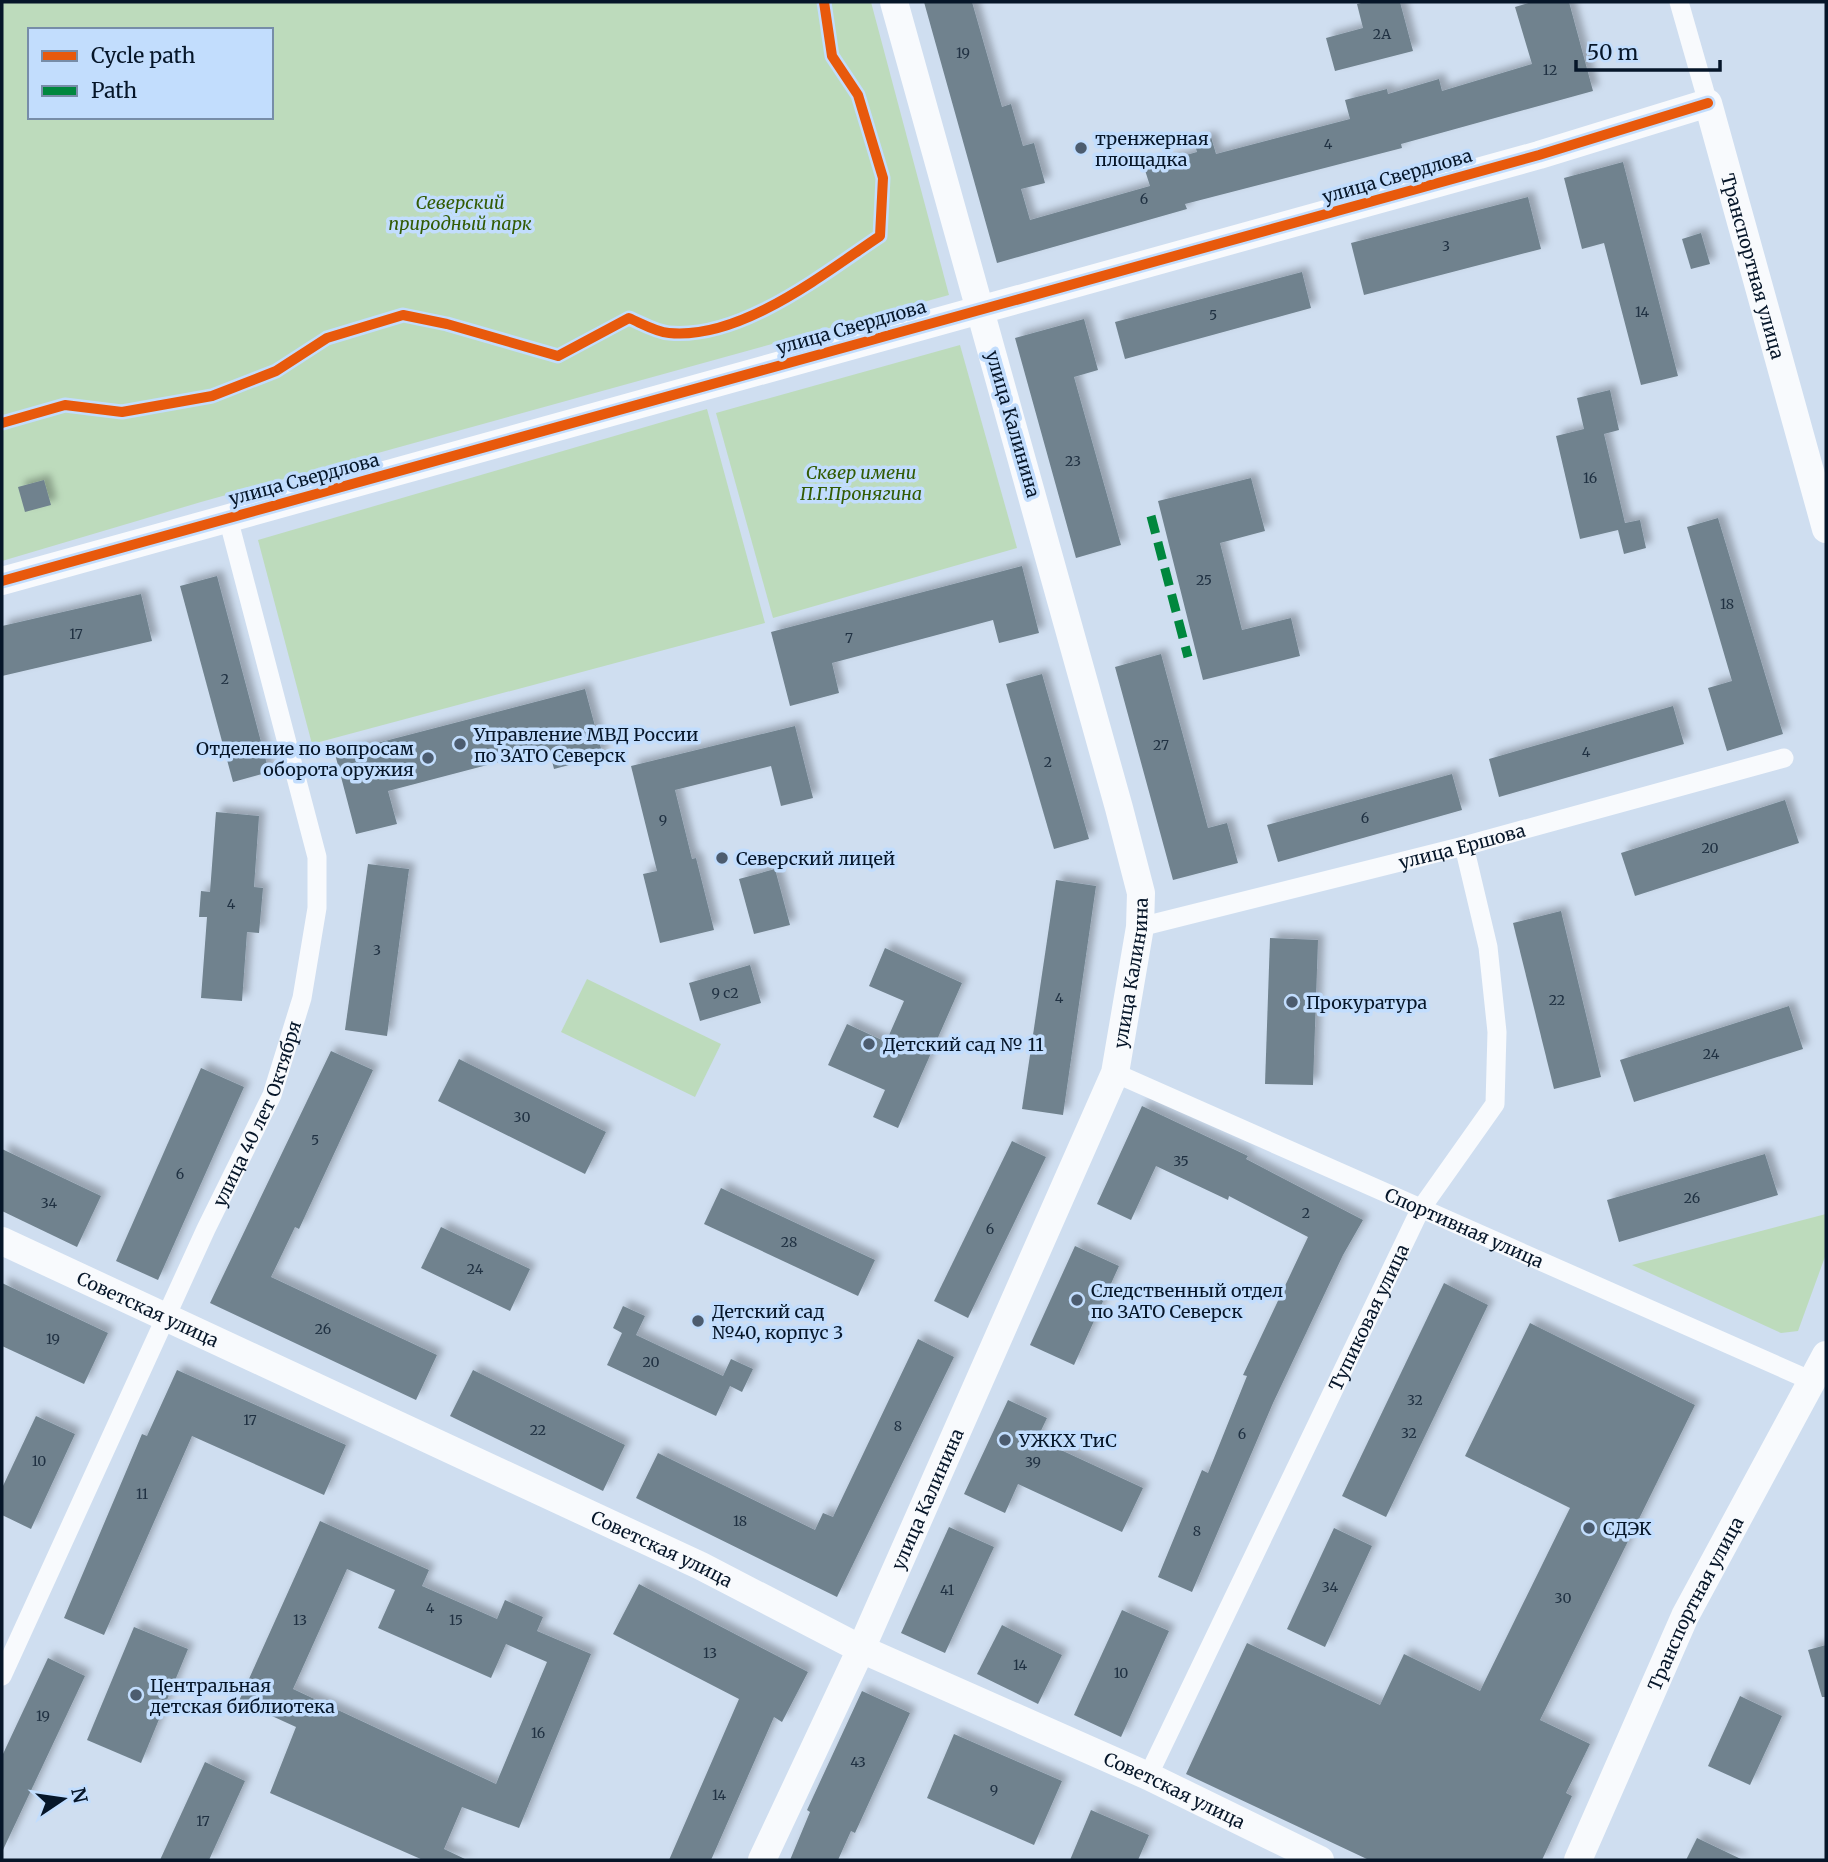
<svg xmlns="http://www.w3.org/2000/svg" width="1828" height="1862" font-family="Merriweather,serif">
<defs>
<filter id="shadow"><feDropShadow dx="6" dy="-6" stdDeviation="3.5" flood-color="#0004"/></filter>
</defs>
<rect width="100%" height="100%" fill="#cfdef0"/>
<g fill="#bddbbc" fill-rule="evenodd">
<path d="M2 2H871L949 295 201 502 2 561ZM30 30H271V117H30Z"/>
<polygon points="960,345 1017,548 773,618 716,413"/>
<polygon points="707,409 765,623 312,744 258,540"/>
<polygon points="587,979 721,1044 695,1097 561,1032"/>
<polygon points="1826,1214 1826,1254 1798,1331 1781,1333 1632,1265"/>
</g>
<g fill="#70828e" fill-rule="evenodd" filter="url(#shadow)">
<polygon points="924,2 972,2 1002,107 1011,104 1023,146 1034,143 1045,183 1021,189 1030,220 1150,186 1144,167 1197,152 1194,141 1211,137 1216,154 1350,119 1345,100 1387,89 1388,94 1439,79 1442,91 1532,64 1515,7 1532,2 1569,2 1593,91 1401,144 1402,148 1185,204 1187,209 997,263"/>
<polygon points="1365,2 1400,2 1413,51 1335,71 1326,38 1363,28 1357,4"/>
<polygon points="1623,162 1678,376 1641,385 1604,243 1582,249 1564,178"/>
<polygon points="1528,197 1541,249 1364,295 1351,243"/>
<polygon points="1701,233 1710,264 1691,269 1682,239"/>
<polygon points="1302,272 1311,308 1125,359 1115,322"/>
<polygon points="1084,319 1098,370 1074,377 1121,545 1076,558 1015,338"/>
<polygon points="1610,390 1619,430 1604,434 1625,523 1640,520 1646,548 1624,554 1618,530 1580,539 1556,436 1584,429 1577,398"/>
<polygon points="1251,478 1265,531 1220,543 1242,630 1291,618 1300,656 1203,680 1158,501"/>
<polygon points="44,480 51,505 25,512 18,487"/>
<polygon points="1718,518 1783,734 1727,751 1708,688 1732,681 1687,527"/>
<polygon points="1022,566 1039,633 999,643 993,620 832,663 839,693 790,706 771,632"/>
<polygon points="217,576 269,772 233,782 180,586"/>
<polygon points="141,594 152,641 2,676 2,626"/>
<polygon points="1161,654 1208,828 1227,823 1238,863 1173,880 1115,667"/>
<polygon points="1042,674 1089,839 1054,849 1006,684"/>
<polygon points="585,689 603,756 554,769 549,749 388,791 397,824 356,834 335,754"/>
<polygon points="1673,706 1684,744 1499,797 1489,759"/>
<polygon points="795,726 813,798 781,806 771,766 675,790 692,859 696,858 714,930 660,943 643,874 657,871 631,766"/>
<polygon points="1452,774 1462,810 1278,862 1267,825"/>
<polygon points="1785,800 1799,843 1635,896 1621,853"/>
<polygon points="216,812 259,816 254,887 263,888 259,933 247,932 242,1001 201,998 207,917 199,917 201,891 210,892"/>
<polygon points="368,864 409,869 387,1036 345,1030"/>
<polygon points="775,869 790,925 754,934 739,879"/>
<polygon points="1056,880 1096,886 1063,1115 1022,1109"/>
<polygon points="1561,911 1601,1077 1554,1089 1513,923"/>
<polygon points="1270,938 1318,940 1313,1085 1265,1084"/>
<polygon points="885,948 962,983 898,1128 873,1117 885,1090 828,1065 847,1024 886,1042 904,1001 869,986"/>
<polygon points="750,965 761,1003 700,1021 689,983"/>
<polygon points="1789,1006 1803,1049 1634,1102 1620,1060"/>
<polygon points="331,1051 373,1070 299,1229 295,1227 271,1277 437,1355 416,1400 210,1303"/>
<polygon points="459,1059 606,1132 585,1174 438,1101"/>
<polygon points="201,1068 244,1087 158,1280 116,1261"/>
<polygon points="1142,1106 1248,1156 1246,1159 1363,1220 1343,1255 1273,1403 1192,1592 1158,1577 1202,1470 1208,1473 1247,1376 1243,1375 1308,1237 1229,1196 1228,1200 1156,1166 1131,1220 1097,1204"/>
<polygon points="1012,1141 1046,1157 968,1318 934,1301"/>
<polygon points="2,1149 101,1196 77,1247 2,1211"/>
<polygon points="1765,1154 1778,1195 1619,1242 1607,1200"/>
<polygon points="721,1188 875,1260 858,1296 704,1224"/>
<polygon points="441,1227 530,1269 510,1311 421,1268"/>
<polygon points="1075,1246 1119,1266 1074,1365 1030,1345"/>
<polygon points="2,1283 108,1333 84,1384 2,1346"/>
<polygon points="1444,1283 1488,1305 1386,1517 1342,1496"/>
<polygon points="623,1306 645,1316 636,1335 723,1376 731,1359 753,1369 742,1392 730,1386 716,1416 607,1365 622,1333 613,1328"/>
<polygon points="1530,1323 1695,1405 1540,1720 1590,1744 1566,1793 1572,1796 1542,1860 1369,1860 1186,1774 1247,1643 1380,1705 1404,1654 1480,1691 1570,1508 1465,1456"/>
<polygon points="918,1339 954,1357 837,1597 636,1498 658,1453 815,1530 823,1513 833,1517"/>
<polygon points="177,1370 346,1445 324,1495 192,1436 104,1635 64,1618 142,1434 147,1436"/>
<polygon points="473,1370 625,1445 603,1491 450,1416"/>
<polygon points="1008,1400 1047,1418 1037,1439 1143,1488 1122,1532 1018,1484 1005,1513 964,1494"/>
<polygon points="36,1416 75,1434 31,1529 2,1515 2,1488"/>
<path d="M320 1521 429 1570 422 1586 497 1619 505 1600 543 1617 537 1631 591 1654 519 1828 462 1807 444 1849 467 1860H423L270 1793 296 1727 239 1701ZM347 1569 395 1590 378 1628 491 1678 506 1644 547 1662 496 1784 293 1689Z"/>
<polygon points="949,1527 994,1547 945,1653 901,1633"/>
<polygon points="1334,1528 1372,1546 1325,1647 1287,1629"/>
<polygon points="639,1584 808,1672 782,1722 774,1717 711,1860 669,1860 739,1699 613,1634"/>
<polygon points="1122,1610 1169,1631 1121,1737 1074,1715"/>
<polygon points="1002,1625 1062,1655 1038,1704 977,1674"/>
<polygon points="134,1627 188,1649 141,1763 87,1740"/>
<polygon points="1826,1645 1826,1697 1822,1697 1808,1650"/>
<polygon points="48,1658 85,1676 2,1852 2,1756"/>
<polygon points="862,1691 910,1713 855,1833 851,1831 838,1860 790,1860 810,1812 807,1810"/>
<polygon points="1740,1696 1782,1716 1750,1785 1708,1766"/>
<polygon points="954,1734 1062,1781 1034,1845 927,1798"/>
<polygon points="205,1762 245,1781 209,1860 160,1860"/>
<polygon points="1091,1810 1149,1835 1138,1860 1070,1860"/>
<polygon points="1697,1838 1743,1860 1686,1860"/>
</g>
<g fill="none" stroke-linecap="round" stroke-linejoin="round">
<g stroke="#f8fafd" stroke-width="19">
<polyline points="1679,2 1708,103"/>
<path id="s1" d="M1140 927 1464 846 1784 758"/>
<path id="s2" d="M1115 1073 1814 1382"/>
<path id="s3" d="M2 1676 206 1229 272 1095 302 998 317 908V857L228 518"/>
<path id="s4" d="M1148 1776 1420 1210 1495 1104 1497 1032 1488 947 1464 846"/>
</g>
<g stroke="#f8fafd" stroke-width="28">
<path id="s5" d="M2 581 1539 155 1708 103 1826 529"/>
<path id="s6" d="M2 1241 701 1566 861 1649 1148 1776 1320 1860"/>
<path id="s7" d="M762 1860 861 1649 1115 1073 1140 927 1141 893 1119 808 894 2"/>
<path id="s8" d="M1578 1860 1685 1616 1826 1355"/>
</g>
<polyline stroke="#00873e" stroke-width="9" stroke-dasharray="18 9" stroke-linecap="butt" points="1151,516 1188,657"/>
<g stroke="#c2ddfd" stroke-width="15">
<g id="cycleway">
<path d="M2 423 65 405 122 412 212 396 276 371 327 338 403 315 447 324 558 356 629 318C641 323 656 332 669 333 741 340 823 274 880 236L883 178 858 95 832 56 824 2"/>
<polyline points="2,581 1539,155 1708,103"/>
</g>
</g>
<use href="#cycleway" stroke="#e8590c" stroke-width="10"/>
</g>
<g fill="#4c5c6f" stroke="#c2ddfd" stroke-width="2.5">
<circle cx="1081" cy="148" r="7"/>
<circle cx="460" cy="744" r="7"/>
<circle cx="428" cy="758" r="7"/>
<circle cx="722" cy="858" r="7"/>
<circle cx="1292" cy="1002" r="7"/>
<circle cx="869" cy="1044" r="7"/>
<circle cx="1077" cy="1300" r="7"/>
<circle cx="698" cy="1321" r="7"/>
<circle cx="1005" cy="1440" r="7"/>
<circle cx="1589" cy="1528" r="7"/>
<circle cx="136" cy="1695" r="7"/>
</g>
<g text-anchor="middle" dominant-baseline="central" stroke-width="7" stroke-linejoin="round" paint-order="stroke">
<g font-size="14" fill="#203142">
<text x="1382" y="34">2А</text>
<text x="963" y="53">19</text>
<text x="1550" y="70">12</text>
<text x="1328" y="144">4</text>
<text x="1144" y="199">6</text>
<text x="1446" y="246">3</text>
<text x="1642" y="312">14</text>
<text x="1213" y="315">5</text>
<text x="1073" y="461">23</text>
<text x="1590" y="478">16</text>
<text x="1204" y="580">25</text>
<text x="1727" y="604">18</text>
<text x="76" y="634">17</text>
<text x="849" y="638">7</text>
<text x="225" y="679">2</text>
<text x="1161" y="745">27</text>
<text x="1586" y="752">4</text>
<text x="1048" y="762">2</text>
<text x="1365" y="818">6</text>
<text x="663" y="820">9</text>
<text x="1710" y="848">20</text>
<text x="231" y="904">4</text>
<text x="377" y="950">3</text>
<text x="725" y="993">9 с2</text>
<text x="1059" y="998">4</text>
<text x="1557" y="1000">22</text>
<text x="1711" y="1054">24</text>
<text x="522" y="1117">30</text>
<text x="315" y="1140">5</text>
<text x="1181" y="1161">35</text>
<text x="180" y="1174">6</text>
<text x="1692" y="1198">26</text>
<text x="49" y="1203">34</text>
<text x="1306" y="1213">2</text>
<text x="990" y="1229">6</text>
<text x="789" y="1242">28</text>
<text x="475" y="1269">24</text>
<text x="323" y="1329">26</text>
<text x="53" y="1339">19</text>
<text x="651" y="1362">20</text>
<text x="1415" y="1400">32</text>
<text x="250" y="1420">17</text>
<text x="898" y="1426">8</text>
<text x="538" y="1430">22</text>
<text x="1409" y="1433">32</text>
<text x="1242" y="1434">6</text>
<text x="39" y="1461">10</text>
<text x="1033" y="1462">39</text>
<text x="142" y="1494">11</text>
<text x="740" y="1521">18</text>
<text x="1197" y="1531">8</text>
<text x="1330" y="1587">34</text>
<text x="947" y="1590">41</text>
<text x="1563" y="1598">30</text>
<text x="430" y="1608">4</text>
<text x="300" y="1620">13</text>
<text x="456" y="1620">15</text>
<text x="710" y="1653">13</text>
<text x="1020" y="1665">14</text>
<text x="1121" y="1673">10</text>
<text x="43" y="1716">19</text>
<text x="538" y="1733">16</text>
<text x="858" y="1762">43</text>
<text x="994" y="1790">9</text>
<text x="719" y="1795">14</text>
<text x="203" y="1821">17</text>
</g>
<g font-size="18" fill="#061629" stroke="#c2ddfd" text-anchor="start">
<text x="1095" y="138">тренжерная<tspan x="1095" dy="21">площадка</tspan></text>
<text x="474" y="734">Управление МВД России<tspan x="474" dy="21">по ЗАТО Северск</tspan></text>
<text x="414" y="748" text-anchor="end">Отделение по вопросам<tspan x="414" dy="21">оборота оружия</tspan></text>
<text x="736" y="858">Северский лицей</text>
<text x="1306" y="1002">Прокуратура</text>
<text x="883" y="1044">Детский сад № 11</text>
<text x="1091" y="1290">Следственный отдел<tspan x="1091" dy="21">по ЗАТО Северск</tspan></text>
<text x="712" y="1311">Детский сад<tspan x="712" dy="21">№40, корпус 3</tspan></text>
<text x="1019" y="1440">УЖКХ ТиС</text>
<text x="1603" y="1528">СДЭК</text>
<text x="150" y="1685">Центральная<tspan x="150" dy="21">детская библиотека</tspan></text>
</g>
<g font-size="18" fill="#061629" stroke="#c2ddfd">
<text transform="translate(1397 176) rotate(-16)">улица Свердлова</text>
<text stroke="none"><textPath href="#s5" startOffset="1941">Транспортная улица</textPath></text>
<text transform="translate(851 327) rotate(-16)">улица Свердлова</text>
<text transform="translate(1013 424) rotate(74)">улица Калинина</text>
<text transform="translate(304 479) rotate(-15)">улица Свердлова</text>
<text stroke="none"><textPath href="#s1" startOffset="332">улица Ершова</textPath></text>
<text stroke="none"><textPath href="#s7" startOffset="964">улица Калинина</textPath></text>
<text stroke="none"><textPath href="#s3" startOffset="618">улица 40 лет Октября</textPath></text>
<text stroke="none"><textPath href="#s2" startOffset="382">Спортивная улица</textPath></text>
<text stroke="none"><textPath href="#s6" startOffset="161">Советская улица</textPath></text>
<text stroke="none"><textPath href="#s4" startOffset="509">Тупиковая улица</textPath></text>
<text stroke="none"><textPath href="#s7" startOffset="397">улица Калинина</textPath></text>
<text stroke="none"><textPath href="#s6" startOffset="728">Советская улица</textPath></text>
<text stroke="none"><textPath href="#s8" startOffset="282">Транспортная улица</textPath></text>
<text stroke="none"><textPath href="#s6" startOffset="1295">Советская улица</textPath></text>
</g>
<g font-size="18" font-style="italic" fill="#325b04" stroke="#c2ddfd">
<text x="460" y="202">Северский<tspan x="460" dy="21">природный парк</tspan></text>
<text x="861" y="472">Сквер имени<tspan x="861" dy="21">П.Г.Пронягина</tspan></text>
</g>
</g>
<rect width="1828" height="1862" fill="none" stroke="#061629" stroke-width="7"/>
<rect x="28" y="28" width="245" height="91" fill="#c2ddfd" stroke="#778da8" stroke-width="2"/>
<rect x="42" y="51" width="35" height="10" fill="#e8590c" stroke="#778da8" stroke-width="2"/>
<text x="91" y="63" font-size="21" fill="#061629">Cycle path</text>
<rect x="42" y="86" width="35" height="10" fill="#00873e" stroke="#778da8" stroke-width="2"/>
<text x="91" y="98" font-size="21" fill="#061629">Path</text>
<g transform="translate(63 1799) rotate(77)" stroke="#c2ddfd" stroke-width="5" paint-order="stroke">
<path d="M0-5L12 26L0 18L-12 26Z" fill="#061629"/>
<text y="-10" font-size="19" font-weight="bold" text-anchor="middle" fill="#061629">N</text>
</g>
<path d="M1576 60v10h144v-10" fill="none" stroke="#061629" stroke-width="3.5"/>
<text x="1587" y="60" font-size="21" fill="#061629" stroke="#c2ddfd" stroke-width="5" paint-order="stroke">50 m</text>
</svg>
